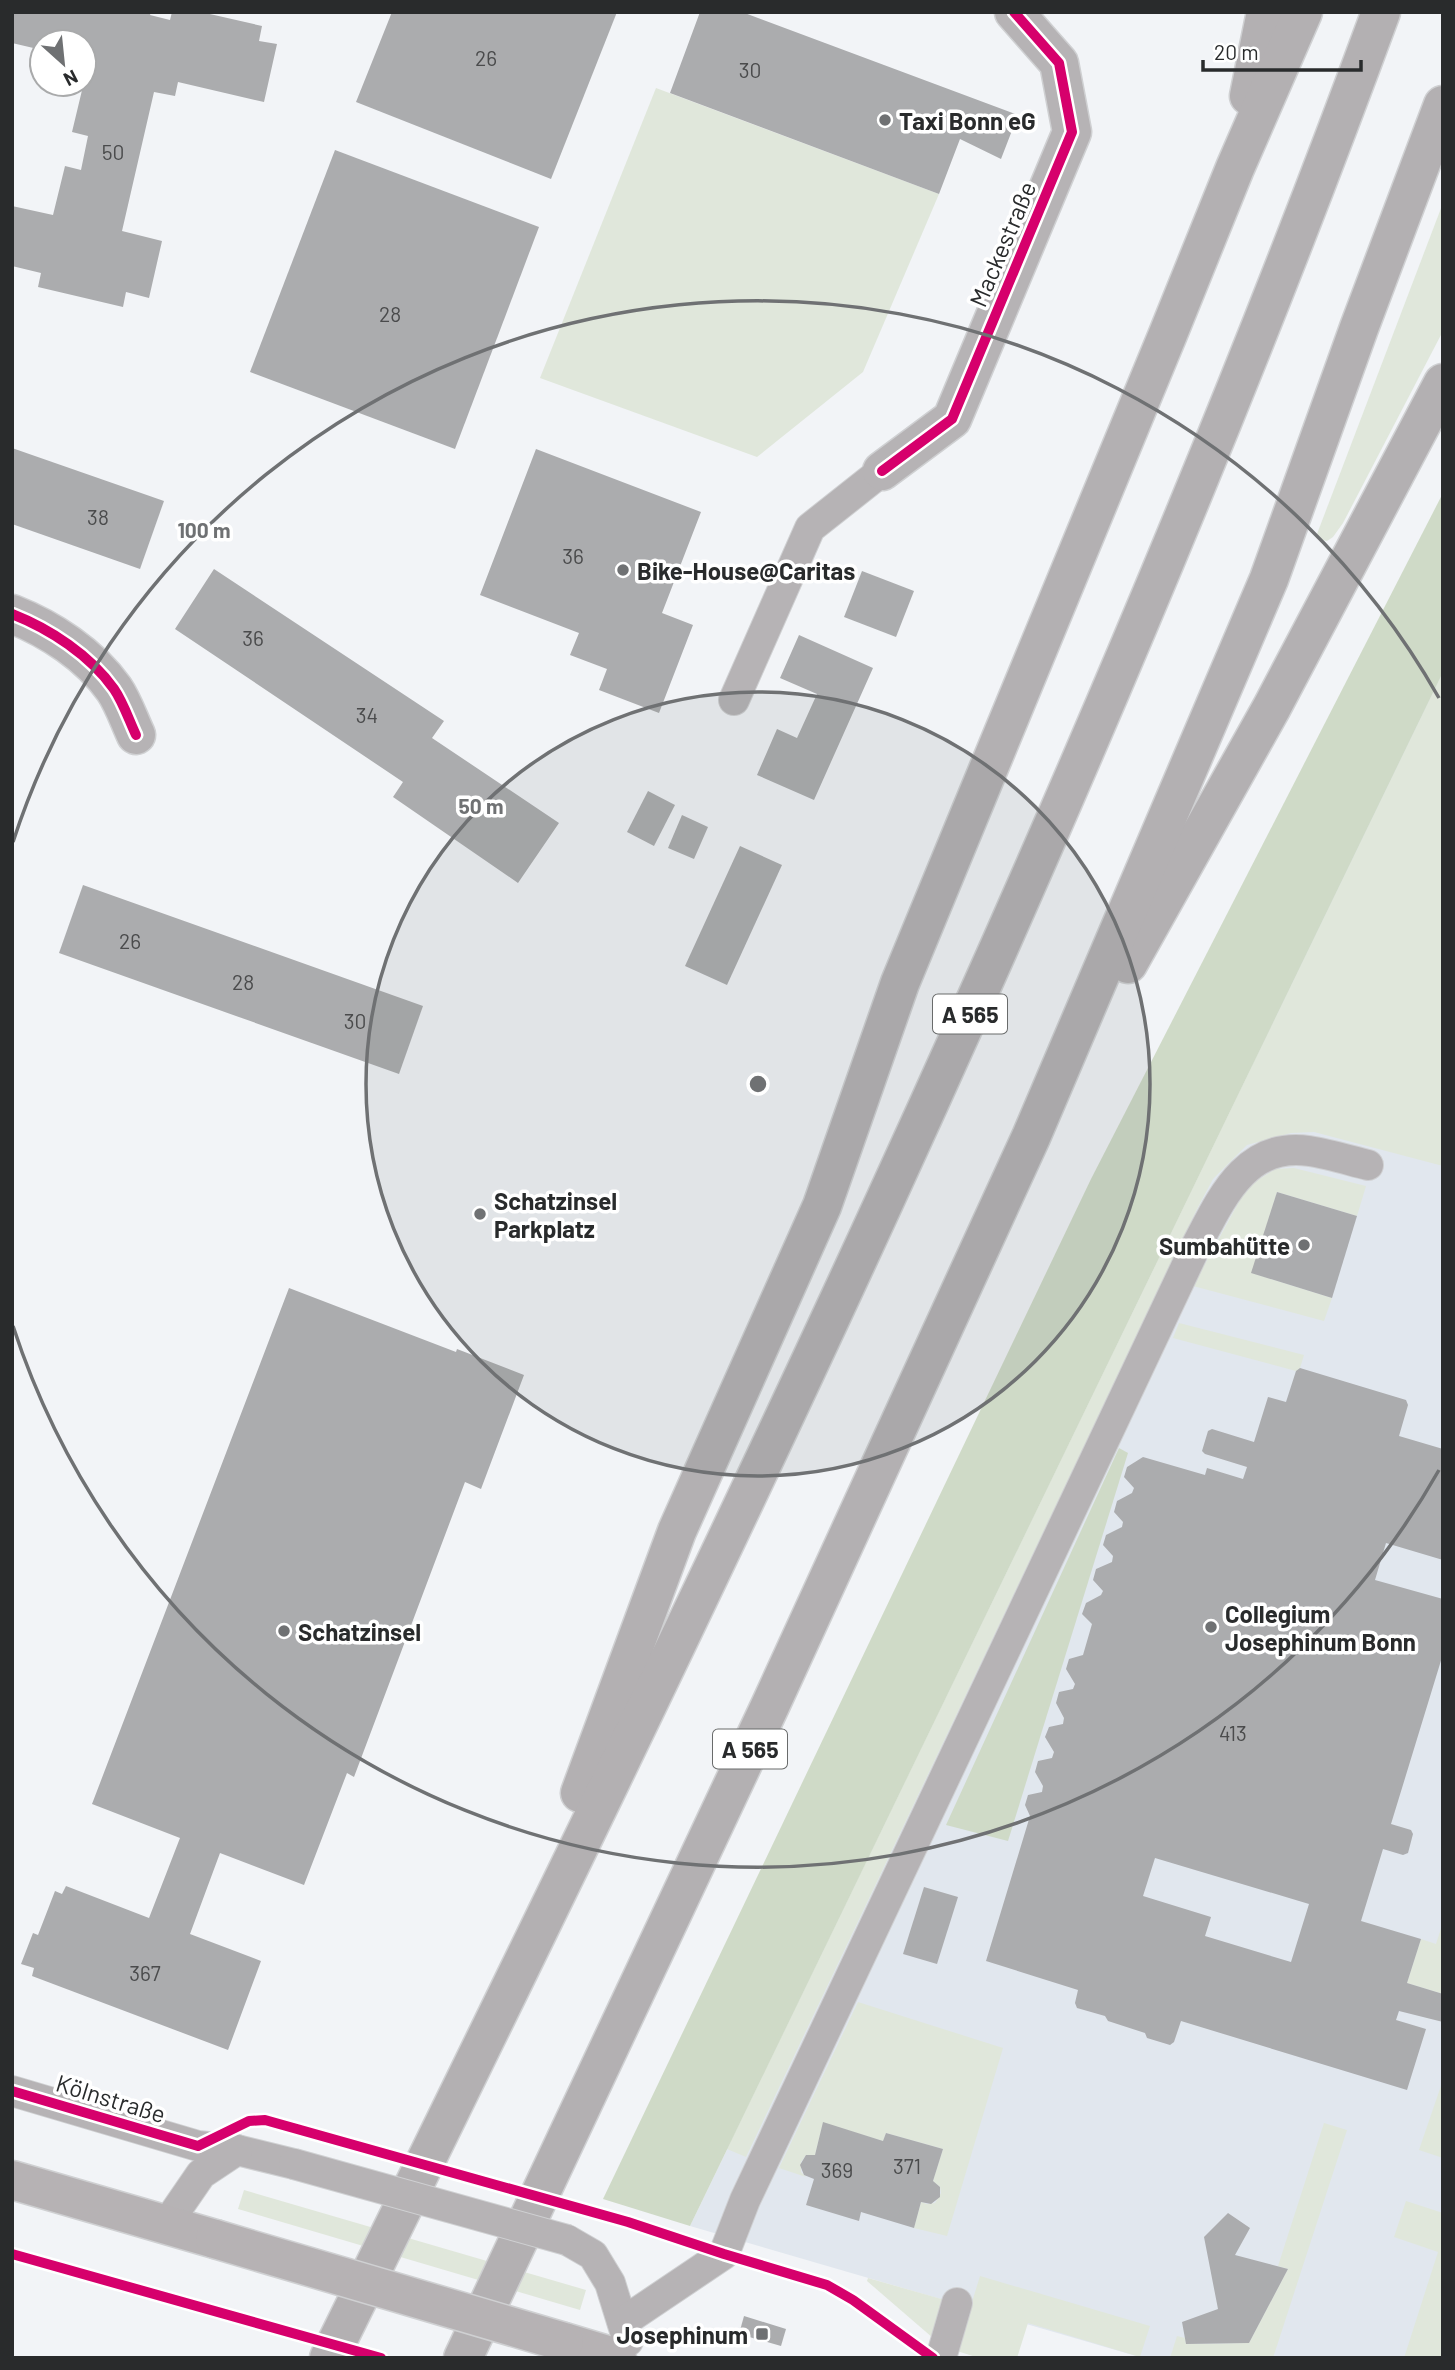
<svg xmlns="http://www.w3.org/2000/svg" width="1455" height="2370" font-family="Barlow,sans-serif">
<rect width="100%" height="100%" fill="#f2f4f7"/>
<polygon fill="#e1e7ee" points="1443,654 1443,2358 1143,2358 690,2226 1234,1105"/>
<g fill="#e0e7db">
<polygon points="656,88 939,194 863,372 757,457 540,378"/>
<polygon points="1443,203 1443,331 1343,523 1333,537 1327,541 1321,540 1317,534"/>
<polygon points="1443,672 1443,1166 1314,1132 1291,1133 1247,1145 1213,1179 1197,1209 746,2157 727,2149"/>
<polygon points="1294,1168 1366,1186 1357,1216 1277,1192 1252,1273 1332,1298 1324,1321 1193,1286 1247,1187 1275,1169"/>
<polygon points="1179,1323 1304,1355 1300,1368 1296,1371 1173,1338"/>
<polygon points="1443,1922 1443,1994 1407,1983 1421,1939 1436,1944"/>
<polygon points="858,2002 1003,2048 947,2236 914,2228 921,2202 927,2204 935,2203 941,2193 940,2187 933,2181 943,2149 886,2133 883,2141 823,2123 815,2155 806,2155 801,2162 801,2172 806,2177 779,2168"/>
<polygon points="1443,2080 1443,2158 1419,2150"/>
<polygon points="1324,2123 1347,2130 1273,2358 1170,2358 1177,2336 1185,2338 1186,2344 1249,2343 1288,2269 1278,2266"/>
<polygon points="244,2190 586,2290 580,2310 238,2209"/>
<polygon points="1406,2201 1443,2213 1443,2358 1404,2358 1438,2252 1394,2237"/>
<polygon points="980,2276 1150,2326 1140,2357 1028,2323 1017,2358 979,2358 957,2351"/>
<polygon points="868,2278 945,2300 933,2338 867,2281"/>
</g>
<g fill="#cfdac7">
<polygon points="1443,493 1443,672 690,2226 603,2199 1091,1179"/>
<polygon points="1119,1448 1128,1453 1008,1841 946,1825"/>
</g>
<g fill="#abacae" fill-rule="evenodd">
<polygon points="12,12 151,12 150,15 170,20 172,12 201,12 262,26 259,41 277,44 264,102 178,82 175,96 154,92 122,231 162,241 149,298 126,292 123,307 38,287 41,273 12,266 12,206 53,215 65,166 81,170 88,136 72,132 89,61 84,60 84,42 42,42 42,50 12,43"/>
<polygon points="392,12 617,12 551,179 356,102"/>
<polygon points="700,12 742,12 1018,115 1001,159 960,139 939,194 670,93"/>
<polygon points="335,150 539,227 455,449 250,372"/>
<polygon points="12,448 164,501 140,569 12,524"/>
<polygon points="536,449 701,512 662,613 693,625 659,713 599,690 607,669 570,655 579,633 480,595"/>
<polygon points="214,569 444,721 432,738 559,823 518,883 393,797 403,782 175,629"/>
<polygon points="862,571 914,591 896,637 844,617"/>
<polygon points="799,635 873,668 814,800 757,775 777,729 797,738 817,694 780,678"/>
<polygon points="648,791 675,805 654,846 627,832"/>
<polygon points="682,815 708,827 694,859 668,848"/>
<polygon points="740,846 782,865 727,985 685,966"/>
<polygon points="83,885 423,1006 399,1074 59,953"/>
<polygon points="1277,1192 1357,1216 1332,1298 1251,1273"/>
<polygon points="289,1288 456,1352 457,1349 524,1375 481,1489 465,1482 354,1777 347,1773 304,1885 220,1853 190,1934 261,1961 228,2050 32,1976 34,1968 21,1964 33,1933 38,1935 55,1891 62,1894 66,1886 149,1918 180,1838 92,1804"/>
<path d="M1300 1368 1406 1400 1408 1405 1399 1436 1443 1449V1560L1386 1543 1375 1580 1443 1599V1654L1391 1824 1411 1830 1413 1834 1408 1853 1403 1855 1383 1849 1361 1921 1421 1939 1407 1983 1443 1994V2022L1399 2011 1396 2020 1426 2029 1407 2090 1181 2021 1174 2042 1170 2045 1147 2038 1145 2033 1108 2021 1105 2016 1077 2008 1075 2003 1078 1990 986 1961 1030 1816 1025 1805 1028 1795 1042 1792 1043 1786 1035 1772 1038 1761 1052 1758 1054 1752 1045 1737 1049 1727 1063 1724 1064 1718 1056 1703 1059 1692 1073 1689 1075 1684 1066 1669 1069 1659 1083 1655 1092 1624 1082 1614 1086 1603 1101 1595 1103 1591 1093 1580 1096 1569 1112 1562 1113 1556 1103 1545 1106 1535 1122 1527 1123 1522 1114 1512 1117 1501 1132 1493 1134 1488 1124 1477 1127 1467 1143 1457 1205 1475 1207 1468 1243 1479 1247 1467 1205 1454 1202 1451 1208 1431 1212 1429 1254 1442 1268 1397 1286 1402 1296 1371ZM1155 1858 1309 1904 1291 1962 1205 1936 1211 1917 1143 1896Z"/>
<polygon points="924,1887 958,1897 937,1964 903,1954"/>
<polygon points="823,2122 883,2141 886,2133 943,2149 933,2181 940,2187 940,2197 931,2204 921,2202 914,2228 861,2212 859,2221 806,2205 814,2179 804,2175 800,2165 806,2155 815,2155"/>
<polygon points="1228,2213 1250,2228 1235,2255 1288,2269 1249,2343 1186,2344 1182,2322 1218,2309 1204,2237"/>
<polygon points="744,2316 786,2329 781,2346 739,2334"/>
</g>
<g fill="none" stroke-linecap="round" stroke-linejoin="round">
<g stroke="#cfd0d2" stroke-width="32">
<g id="lane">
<polyline points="734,700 810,528 882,471"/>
<polyline points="12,2091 198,2146 237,2150 294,2164"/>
<polyline points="166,2225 201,2174 237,2150"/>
<polyline points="567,2240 593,2255 610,2283 628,2341"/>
<path d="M623 2322 724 2254 745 2200 1194 1250C1219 1204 1243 1141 1309 1151 1329 1154 1348 1160 1368 1165"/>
<polyline points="941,2358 957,2303"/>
</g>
</g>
<g stroke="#cfd0d2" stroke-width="41">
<g id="street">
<polyline points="882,471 952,419 1072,132 1059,63 1014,12"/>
<path d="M12 614C50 629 90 655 114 689 123 702 129 720 136 735"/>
</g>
</g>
<g stroke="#cfd0d2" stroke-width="41">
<g id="secondary">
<polyline points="12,2180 215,2239"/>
<polyline points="564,2342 617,2358"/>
</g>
</g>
<g stroke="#cfd0d2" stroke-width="41">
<g id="highway">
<polyline points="1249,96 1266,12"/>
<polyline points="1128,964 1272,707 1443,383"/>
<polyline points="580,1793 677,1531 822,1206 900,983 1168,334 1235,168 1303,12"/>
<path d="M329 2358C707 1589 1085 817 1381 12"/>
<polyline points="463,2358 770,1706 1031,1137 1269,579 1359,328 1443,105"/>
</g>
</g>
<use href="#lane" stroke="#b6b3b5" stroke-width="30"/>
<use href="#street" stroke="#b6b3b5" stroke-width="38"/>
<use href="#secondary" stroke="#b6b2b4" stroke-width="38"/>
<use href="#highway" stroke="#b3b0b2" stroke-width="38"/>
<g stroke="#cfd0d2" stroke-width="32" stroke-linecap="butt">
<polyline id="lane-bridge" points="294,2164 567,2240"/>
</g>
<g stroke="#cfd0d2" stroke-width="41" stroke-linecap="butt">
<polyline id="secondary-bridge" points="215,2239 564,2342"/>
</g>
<use href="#lane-bridge" stroke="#b6b3b5" stroke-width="30"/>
<use href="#secondary-bridge" stroke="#b6b2b4" stroke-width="38"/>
<g stroke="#fff" stroke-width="15">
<g id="cycleway">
<polyline points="882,471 952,419 1072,132 1059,63 1014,12"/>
<path d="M12 614C50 629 90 655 114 689 123 702 129 720 136 735"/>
<polyline points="12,2091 198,2146 249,2121 265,2120 628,2222 724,2254 827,2285 853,2300 933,2358"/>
<polyline points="12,2254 381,2358"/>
</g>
</g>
<use href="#cycleway" stroke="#d6006c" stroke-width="10"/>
</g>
<circle cx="758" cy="1084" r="392" fill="#6f7173" fill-opacity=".12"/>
<g fill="none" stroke="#6f7173" stroke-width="3.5">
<circle cx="758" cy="1084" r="392"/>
<path d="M1439 1470A783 783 0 0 1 13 1326M13 842A783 783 0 0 1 1439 698"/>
</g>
<g fill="#6f7173" stroke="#fff" stroke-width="2.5">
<circle cx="885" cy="120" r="7"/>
<circle cx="623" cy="570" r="7"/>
<circle cx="480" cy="1214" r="7"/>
<circle cx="1304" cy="1245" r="7"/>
<circle cx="1211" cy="1627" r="7"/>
<circle cx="284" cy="1631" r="7"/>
<rect x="755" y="2327" width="14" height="14" rx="3.5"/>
</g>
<g text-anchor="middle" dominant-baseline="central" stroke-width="7" stroke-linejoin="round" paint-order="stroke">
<g font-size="21" fill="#4a4b4c">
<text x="486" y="57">26</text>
<text x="750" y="69">30</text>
<text x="113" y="151">50</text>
<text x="390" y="313">28</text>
<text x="98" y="516">38</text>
<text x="573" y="555">36</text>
<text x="253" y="637">36</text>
<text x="367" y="714">34</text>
<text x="130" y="940">26</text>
<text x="243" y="981">28</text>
<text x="355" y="1020">30</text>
<text x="1233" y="1732">413</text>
<text x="145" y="1972">367</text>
<text x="907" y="2165">371</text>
<text x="837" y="2169">369</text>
</g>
<g fill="#fff" stroke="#696b6b" stroke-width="2">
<rect x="933" y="994.5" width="74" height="39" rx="5"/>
<rect x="713" y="1729.5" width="74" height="39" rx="5"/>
</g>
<g font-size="23" font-weight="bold" fill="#292b2c">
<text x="970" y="1014">A 565</text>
<text x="750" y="1749">A 565</text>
</g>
<g font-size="24" font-weight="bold" fill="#292b2c" stroke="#fff" text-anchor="start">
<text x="899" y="120">Taxi Bonn eG</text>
<text x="637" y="570">Bike-House@Caritas</text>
<text x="494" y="1200">Schatzinsel<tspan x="494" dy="28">Parkplatz</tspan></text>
<text x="1290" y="1245" text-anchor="end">Sumbahütte</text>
<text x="1225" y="1613">Collegium<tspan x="1225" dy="28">Josephinum Bonn</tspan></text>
<text x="298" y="1631">Schatzinsel</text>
<text x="748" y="2334" text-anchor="end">Josephinum</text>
</g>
<g font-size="24" fill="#292b2c" stroke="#fff">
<text transform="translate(1002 244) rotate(-67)">Mackestraße</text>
<text transform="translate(111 2098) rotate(17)">Kölnstraße</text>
</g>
</g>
<circle cx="758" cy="1084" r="10" fill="#6f7173" stroke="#fff" stroke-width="3.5"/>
<g font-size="21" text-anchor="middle" font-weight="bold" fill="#6f7173" stroke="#fff" stroke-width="7" stroke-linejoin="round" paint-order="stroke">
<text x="204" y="538">100 m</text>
<text x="481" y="814">50 m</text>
</g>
<rect width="1455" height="2370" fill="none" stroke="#292b2c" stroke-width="28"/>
<g transform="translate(63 63) rotate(153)"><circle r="33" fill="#ffffff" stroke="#a9aaab" stroke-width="2"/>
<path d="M0-5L12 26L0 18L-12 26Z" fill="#6f7173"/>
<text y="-10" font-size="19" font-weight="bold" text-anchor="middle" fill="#292b2c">N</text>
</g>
<path d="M1203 60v10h158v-10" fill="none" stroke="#292b2c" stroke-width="3.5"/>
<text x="1214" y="60" font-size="21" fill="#292b2c" stroke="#ffffff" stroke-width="5" paint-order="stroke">20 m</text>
</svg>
